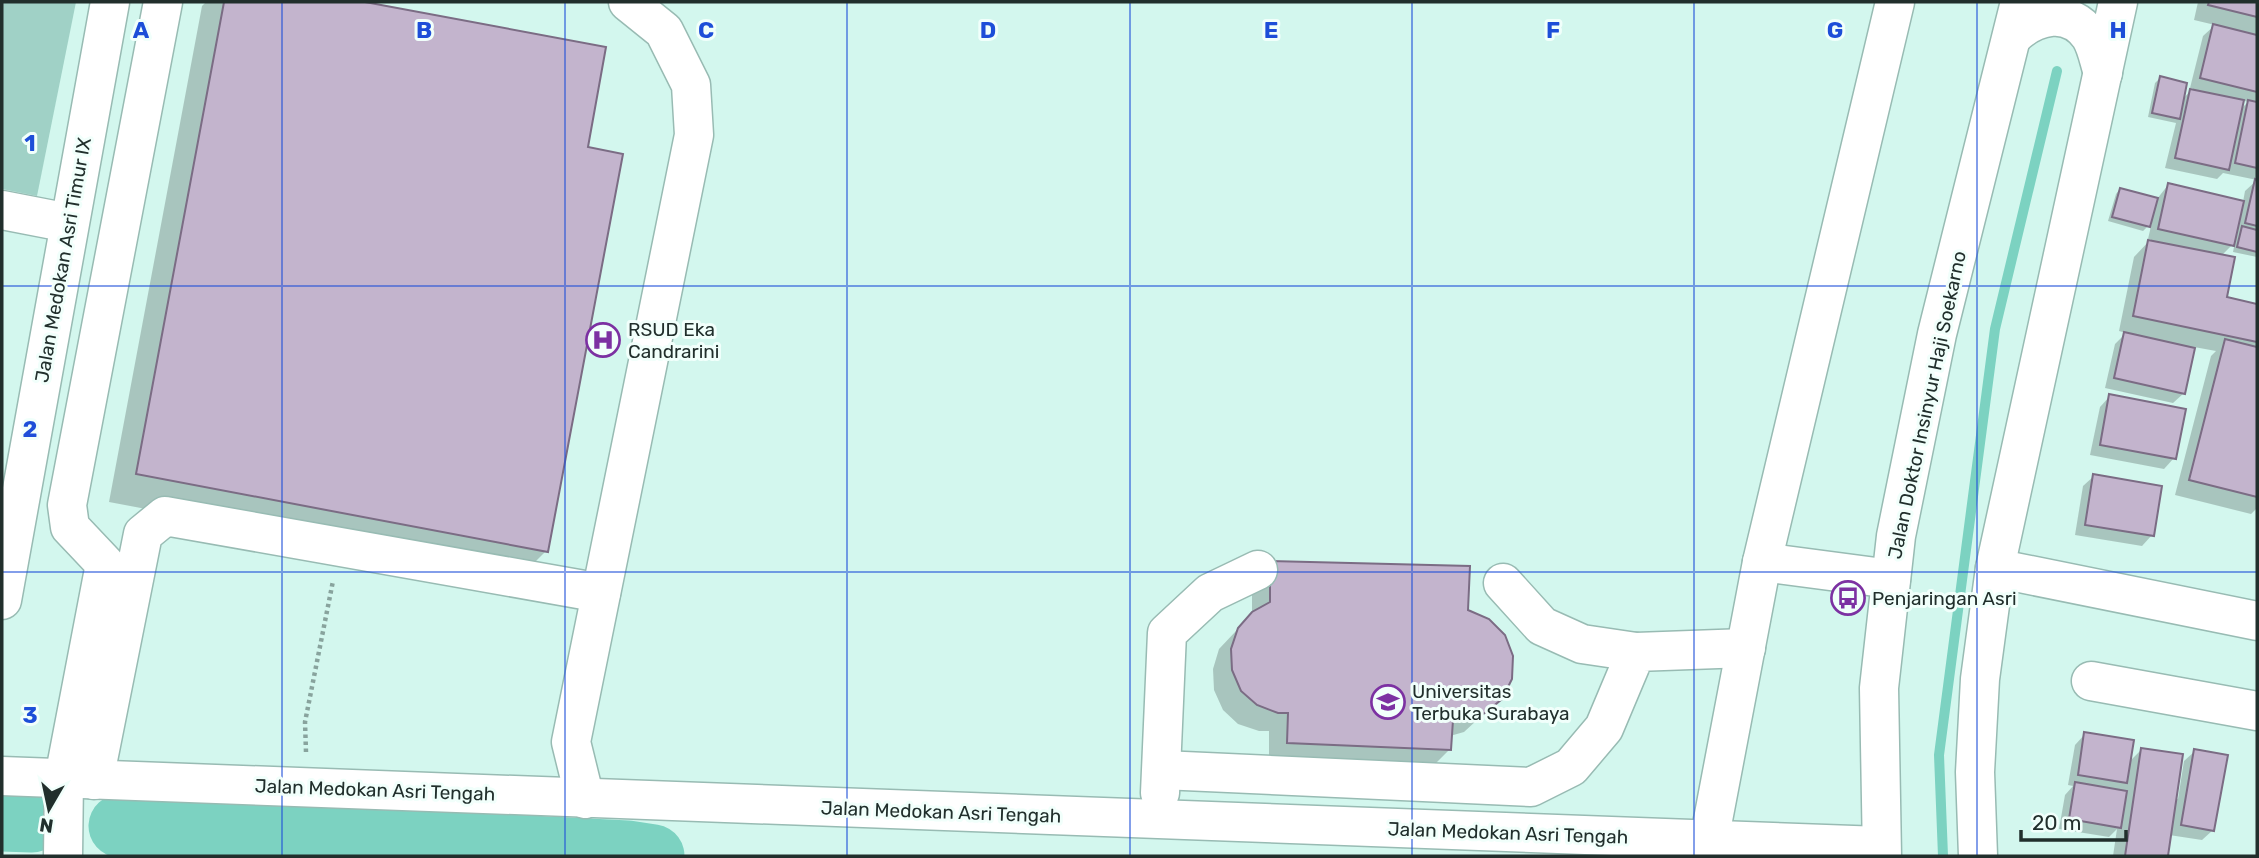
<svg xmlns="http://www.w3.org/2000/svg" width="2259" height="858" font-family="Rubik,sans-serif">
<rect width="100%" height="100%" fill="#d3f7ee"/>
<polygon fill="#a0d1c6" points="2,2 76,2 37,196 2,189"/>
<g fill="#0003" fill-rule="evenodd">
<polygon points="206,2 355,2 604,48 585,148 546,551 518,579 109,502 202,6"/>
<path d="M2198 2H2257V101L2255 103H2257V257L2233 252 2235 242 2221 256 2225 299 2257 305V508L2251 514 2175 495 2211 356 2216 351 2194 347 2184 393 2173 403 2105 388 2115 344 2126 333 2119 331 2134 257 2151 239H2148L2152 222 2143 231 2108 221 2116 194 2120 189 2157 199 2168 185 2243 202 2245 191 2257 180 2223 173 2217 179 2165 168 2176 123 2148 117 2155 83 2160 78 2182 100 2193 88H2190L2203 36 2215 25 2194 20ZM2242 100 2248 102 2240 110Z"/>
<polygon points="2110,396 2174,458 2164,469 2090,455 2100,407"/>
<polygon points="2094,476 2152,535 2142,546 2075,535 2083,486"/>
<polygon points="1252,582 1466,612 1501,698 1464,732 1450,736 1450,749 1431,768 1269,762 1269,731 1259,731 1238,724 1223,710 1214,690 1213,669 1219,649 1252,614"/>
<polygon points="2085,734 2128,763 2141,750 2175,798 2178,799 2184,761 2195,751 2213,830 2202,840 2169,835 2166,856 2113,856 2117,829 2109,837 2059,829 2065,795 2073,786 2068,785 2075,745"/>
</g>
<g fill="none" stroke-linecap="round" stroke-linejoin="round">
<polyline stroke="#7cd2c1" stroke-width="10" points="1943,856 1939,755 1995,329 2057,71"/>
<g stroke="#7cd2c1" stroke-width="63">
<polyline points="2,820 32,821"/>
<polyline points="120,826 627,852 653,856"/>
</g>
</g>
<g fill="#c3b4cd" stroke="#7b6c84" stroke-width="2">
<polygon points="224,2 365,2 606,47 588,147 623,154 548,552 136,474"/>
<polygon points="2209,2 2257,2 2257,17 2208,5"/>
<polygon points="2213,24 2257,35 2257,92 2200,78"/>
<polygon points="2160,76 2187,83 2180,119 2152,113"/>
<polygon points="2190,89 2244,100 2229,170 2175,158"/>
<polygon points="2248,100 2257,102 2257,168 2235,163"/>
<polygon points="2255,179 2257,180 2257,226 2245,223"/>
<polygon points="2168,183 2244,201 2234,246 2158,229"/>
<polygon points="2120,188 2158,198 2150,227 2112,217"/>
<polygon points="2242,226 2257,230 2257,252 2237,247"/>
<polygon points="2148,240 2235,257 2227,297 2257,304 2257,342 2133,316"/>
<polygon points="2124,332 2195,348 2185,394 2114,378"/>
<polygon points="2225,339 2257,347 2257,497 2189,480"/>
<polygon points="2109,394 2186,409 2176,459 2100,445"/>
<polygon points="2093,474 2162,486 2154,536 2085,525"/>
<polygon points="1270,561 1470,566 1468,610 1489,619 1505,635 1513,656 1512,679 1502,699 1485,713 1464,720 1453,720 1451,750 1287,743 1288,713 1278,713 1257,705 1241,691 1232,670 1231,649 1238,628 1252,612 1270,602"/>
<polygon points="2084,732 2134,740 2127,783 2078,775"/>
<polygon points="2141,748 2183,754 2168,856 2125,856"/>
<polygon points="2194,749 2228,755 2214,831 2181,825"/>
<polygon points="2075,782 2127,791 2121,828 2069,819"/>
</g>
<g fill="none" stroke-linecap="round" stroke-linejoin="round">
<g stroke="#98bbb3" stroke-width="41">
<g id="minor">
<polyline points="2,210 69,223"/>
<polyline points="1762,562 1891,579"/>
<polyline points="1995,568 2257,621"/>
<polyline points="1503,583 1542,626 1582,644 1636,652"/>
<polyline points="2,600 110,2"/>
<polyline points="2091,681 2257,711"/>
<polyline points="1162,770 1531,787 1571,767 1604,728 1636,652 1746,648"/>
<polyline points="2,776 1881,846"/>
<polyline points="94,780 143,534 165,516 601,593"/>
<polyline points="1160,793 1167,633 1210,593 1258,570"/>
<polyline points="585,799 571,742 694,135 691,85 664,31 628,2"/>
<polyline points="1709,841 1762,562 1895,2"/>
<polyline points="63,856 64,778 105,564 70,527 67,505 163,2"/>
</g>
</g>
<g stroke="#98bbb3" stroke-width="41">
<g id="major">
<path d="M2013 36C2035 15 2069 6 2090 36 2097 47 2099 62 2103 73"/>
<polyline points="1882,856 1879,688 1896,536 1937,334 2020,2"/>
<polyline points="1978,856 1975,772 1980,679 1995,568 2118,2"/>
</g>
</g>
<polyline stroke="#88a39d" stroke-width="4.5" stroke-dasharray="3.5 3.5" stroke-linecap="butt" points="306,752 305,722 333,581"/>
<use href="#minor" stroke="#fff" stroke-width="38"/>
<use href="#major" stroke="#fff" stroke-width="38"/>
</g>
<path fill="none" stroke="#1d4ed8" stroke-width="2" stroke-opacity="0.55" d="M282 2V856M565 2V856M847 2V856M1130 2V856M1412 2V856M1694 2V856M1977 2V856M2 286H2257M2 572H2257"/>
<defs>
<g id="hospital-ring" transform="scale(1.75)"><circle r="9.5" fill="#f1fffb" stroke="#7c31a2" stroke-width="1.5"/><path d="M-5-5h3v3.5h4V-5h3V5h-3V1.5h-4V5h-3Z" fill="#7c31a2"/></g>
<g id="bus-ring" transform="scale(1.75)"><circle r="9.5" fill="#f1fffb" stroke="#7c31a2" stroke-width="1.5"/><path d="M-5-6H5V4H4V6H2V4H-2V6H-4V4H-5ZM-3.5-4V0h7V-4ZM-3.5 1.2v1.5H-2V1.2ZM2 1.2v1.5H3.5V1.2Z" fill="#7c31a2"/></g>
<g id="university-ring" transform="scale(1.75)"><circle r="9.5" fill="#f1fffb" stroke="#7c31a2" stroke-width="1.5"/><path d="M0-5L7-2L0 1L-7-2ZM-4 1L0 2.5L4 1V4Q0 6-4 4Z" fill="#7c31a2"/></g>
</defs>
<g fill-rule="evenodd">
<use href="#hospital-ring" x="603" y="340"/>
<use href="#bus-ring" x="1848" y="598"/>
<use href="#university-ring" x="1388" y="702"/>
</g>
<g text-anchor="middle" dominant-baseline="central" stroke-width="6" stroke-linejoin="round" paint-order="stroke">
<g font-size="19" fill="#212f2c" stroke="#f1fffb">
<text transform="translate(63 260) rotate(-80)">Jalan Medokan Asri Timur IX</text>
<text transform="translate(1927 405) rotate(-78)">Jalan Doktor Insinyur Haji Soekarno</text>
<text transform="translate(375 790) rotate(2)">Jalan Medokan Asri Tengah</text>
<text transform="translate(941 812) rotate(2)">Jalan Medokan Asri Tengah</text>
<text transform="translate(1508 833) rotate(2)">Jalan Medokan Asri Tengah</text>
</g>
<g font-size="19" fill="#212f2c" stroke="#f1fffb" text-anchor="start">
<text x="628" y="329">RSUD Eka<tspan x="628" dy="22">Candrarini</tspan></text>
<text x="1872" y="598">Penjaringan Asri</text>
<text x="1412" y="691">Universitas<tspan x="1412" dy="22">Terbuka Surabaya</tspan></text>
</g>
</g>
<g font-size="23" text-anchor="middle" font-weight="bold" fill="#1d4ed8" stroke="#f1fffb" stroke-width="6" stroke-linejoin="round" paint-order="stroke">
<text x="141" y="38">A</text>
<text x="424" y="38">B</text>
<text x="706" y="38">C</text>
<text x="988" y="38">D</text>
<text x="1271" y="38">E</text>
<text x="1553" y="38">F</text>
<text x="1835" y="38">G</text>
<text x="2118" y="38">H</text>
<text x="30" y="151">1</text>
<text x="30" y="437">2</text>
<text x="30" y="723">3</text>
</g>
<rect width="2259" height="858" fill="none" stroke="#212f2c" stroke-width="7"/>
<g transform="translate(49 809) rotate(189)" stroke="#f1fffb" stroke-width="5" paint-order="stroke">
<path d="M0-5L12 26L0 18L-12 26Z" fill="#212f2c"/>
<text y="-10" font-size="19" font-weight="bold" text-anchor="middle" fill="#212f2c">N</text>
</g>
<path d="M2021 830v10h105v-10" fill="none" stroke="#212f2c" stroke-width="3.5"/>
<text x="2032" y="830" font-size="21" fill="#212f2c" stroke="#f1fffb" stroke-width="5" paint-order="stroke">20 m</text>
</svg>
